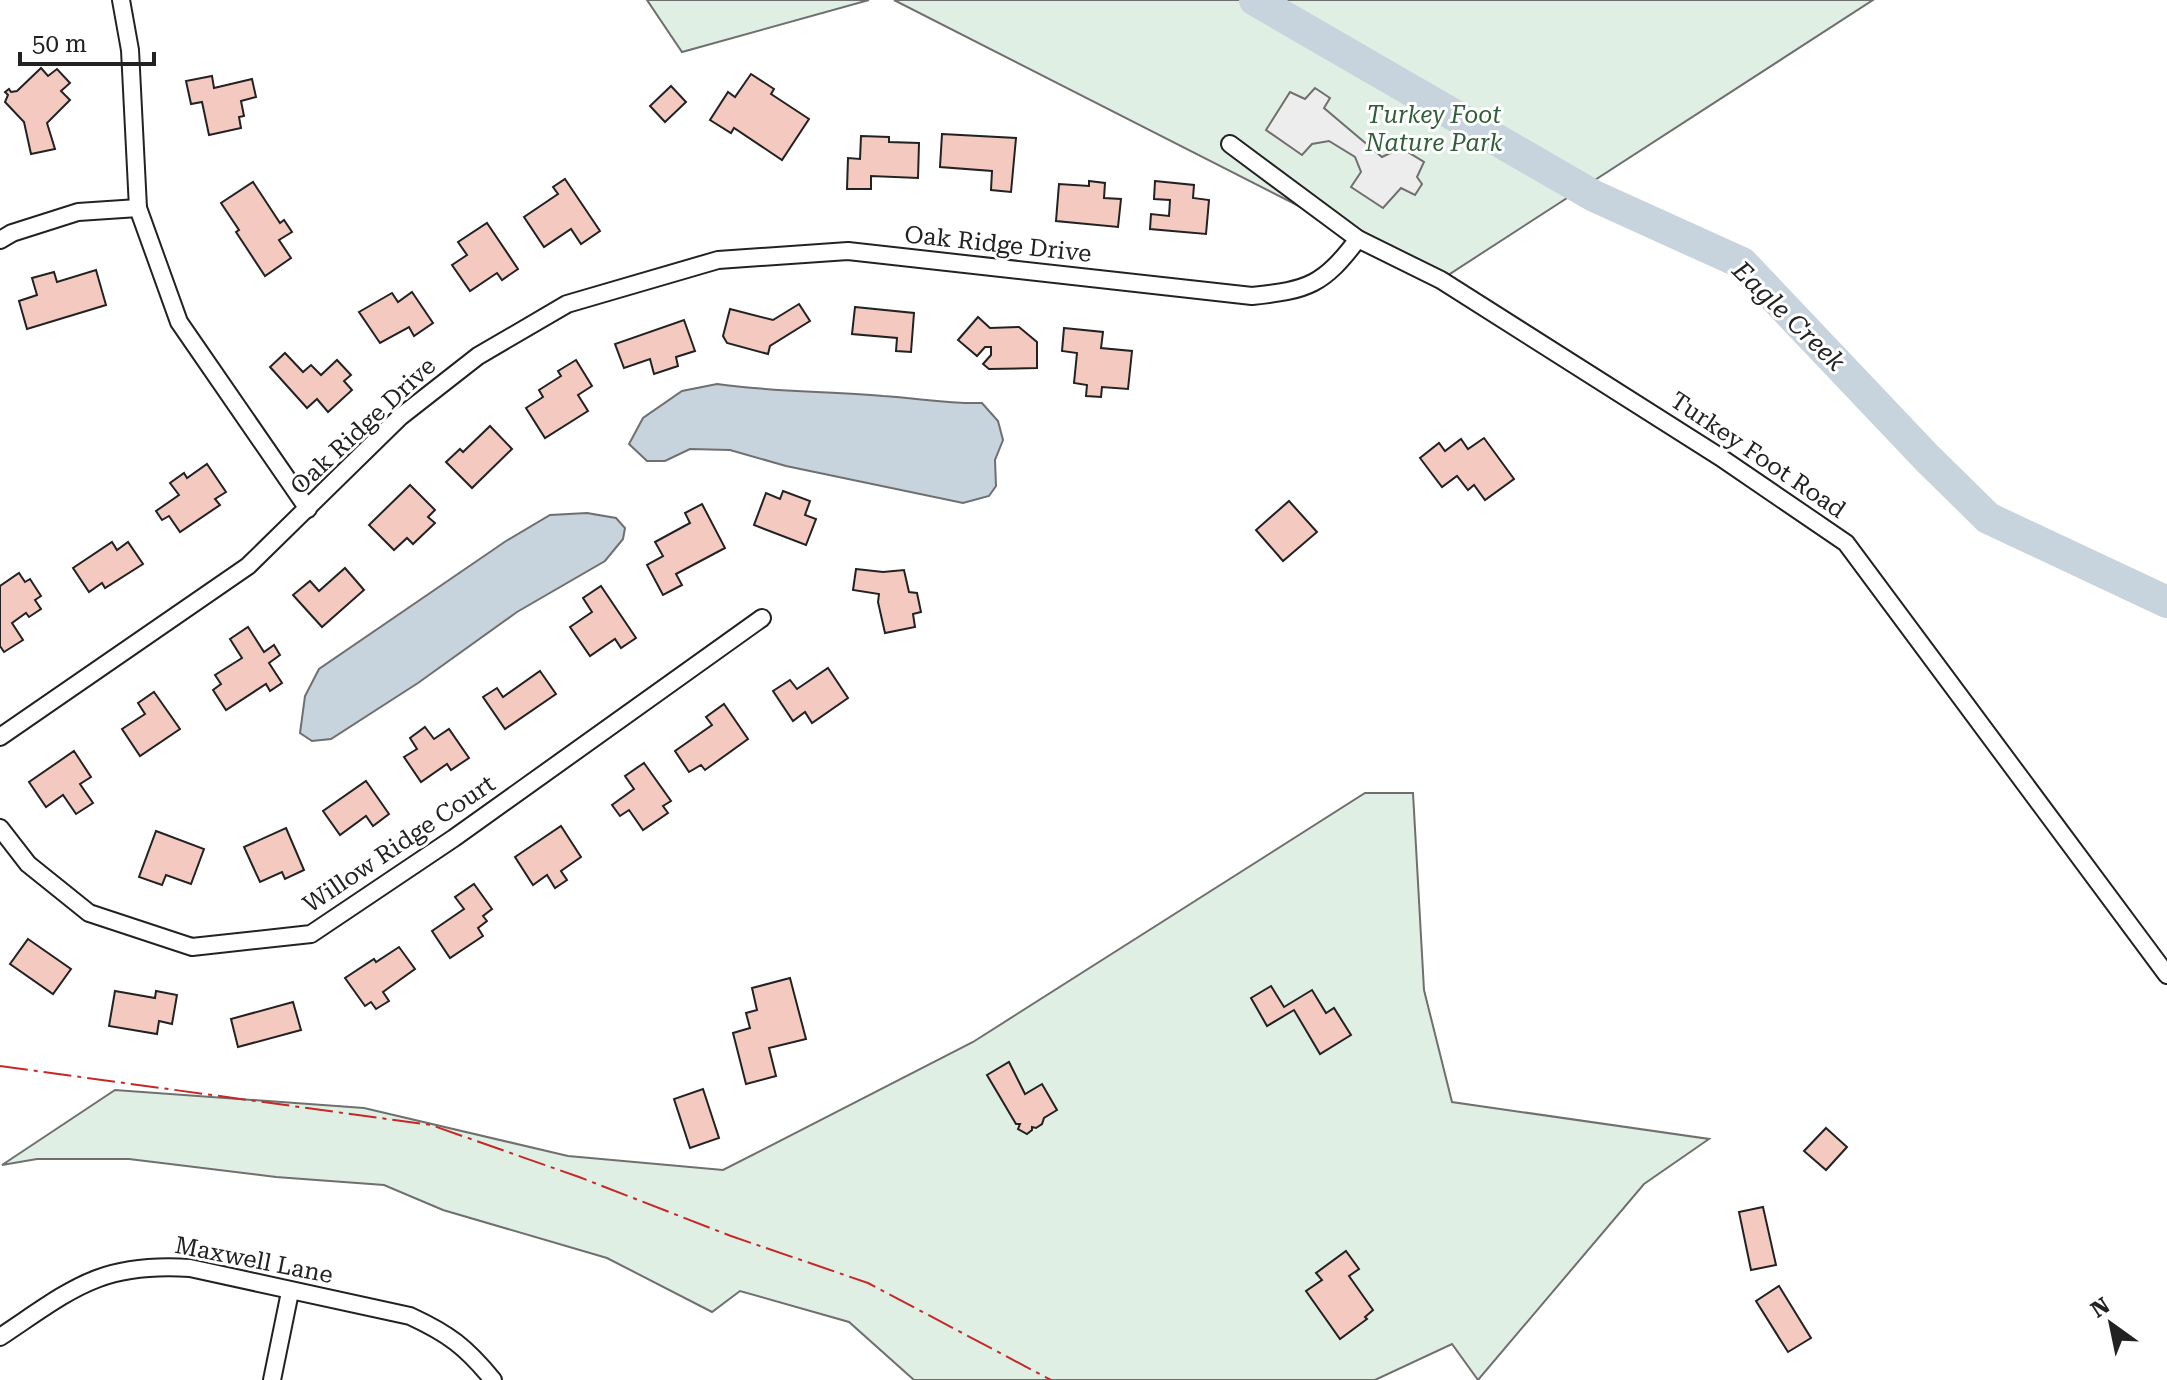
<svg xmlns="http://www.w3.org/2000/svg" width="2167" height="1380" font-family="'Roboto Serif',serif">
<rect width="100%" height="100%" fill="#fff"/>
<g fill="#e0efe3" stroke="#6f6f6f" stroke-width="2">
<polygon points="647,0 869,0 682,52"/>
<polygon points="894,0 1873,0 1442,279"/>
<polygon points="1365,793 1413,793 1424,990 1452,1102 1709,1139 1644,1184 1478,1380 1452,1344 1375,1380 914,1380 849,1322 740,1291 712,1312 607,1258 443,1210 384,1185 276,1177 129,1159 37,1159 2,1165 115,1090 364,1108 568,1156 723,1170 973,1042"/>
</g>
<polygon fill="#ededed" stroke="#6f6f6f" stroke-width="2" points="1315,88 1330,98 1324,108 1382,157 1401,148 1424,162 1417,177 1422,184 1415,195 1401,188 1383,208 1351,187 1361,172 1355,157 1329,141 1312,144 1302,155 1266,130 1290,92 1305,99"/>
<g fill="#c7d3dd" stroke="#6f6f6f" stroke-width="2">
<path d="M717 384C772 392 828 391 883 396 918 398 947 404 982 403L998 421 1003 440 995 460 996 486 989 496 963 503 786 466 730 450 690 449 665 461H647L629 444 643 418 682 391Z"/>
<polygon points="587,513 616,518 625,528 623,539 605,561 517,612 418,683 331,739 312,741 300,733 305,696 319,669 506,541 550,515"/>
</g>
<g fill="none" stroke-linecap="round" stroke-linejoin="round">
<polyline stroke="#c7d3dd" stroke-width="32" points="1255,0 1594,196 1742,263 1927,458 1988,518 2167,602"/>
</g>
<g fill="#f3c9c0" stroke="#222" stroke-width="2">
<polygon points="41,68 48,76 57,69 70,83 61,91 70,100 47,123 55,149 31,154 24,122 5,102 8,95 5,92 9,89 11,92 17,91"/>
<polygon points="751,74 774,89 771,94 809,119 782,160 734,128 731,133 710,120 728,92 735,97"/>
<polygon points="212,76 214,88 252,79 256,97 241,101 244,116 239,117 241,128 209,135 202,102 191,104 186,81"/>
<polygon points="671,86 686,102 665,122 650,106"/>
<polygon points="942,134 1016,138 1011,192 991,190 992,171 940,167"/>
<polygon points="861,136 889,137 889,142 919,143 918,178 871,176 871,189 847,189 848,158 860,159"/>
<polygon points="565,179 600,231 581,244 571,229 544,247 524,217 558,194 553,187"/>
<polygon points="1089,181 1105,183 1104,198 1121,199 1118,227 1056,221 1059,184 1089,186"/>
<polygon points="1155,181 1194,185 1193,198 1209,200 1206,234 1150,229 1151,214 1169,216 1170,200 1154,199"/>
<polygon points="253,182 280,223 284,220 292,232 279,240 291,258 265,276 236,232 239,230 221,203"/>
<polygon points="487,223 518,269 502,280 497,273 470,291 452,265 467,255 458,242"/>
<polygon points="96,270 106,305 27,329 19,301 37,295 32,278 54,272 57,282"/>
<polygon points="412,292 433,323 414,336 409,327 380,343 359,312 392,293 398,302"/>
<polygon points="799,304 810,321 770,346 768,354 727,343 723,336 730,309 773,320"/>
<polygon points="855,307 914,313 911,352 896,351 897,338 852,334"/>
<polygon points="978,317 990,328 1019,327 1037,342 1037,368 989,369 983,364 991,355 991,347 985,347 977,356 958,340"/>
<polygon points="684,320 695,351 676,357 678,366 654,374 650,359 624,368 615,344"/>
<polygon points="1064,328 1103,332 1101,348 1132,351 1128,389 1102,387 1101,397 1086,396 1087,385 1074,383 1077,353 1062,351"/>
<polygon points="285,353 303,372 311,365 321,375 337,360 351,375 344,381 352,390 328,412 317,399 307,408 270,367"/>
<polygon points="576,360 592,386 578,395 588,411 545,438 526,408 543,397 539,390 561,376 558,371"/>
<polygon points="490,426 512,449 472,488 446,462 460,449 463,452"/>
<polygon points="1484,438 1514,479 1485,500 1474,485 1468,490 1457,476 1442,487 1420,458 1439,443 1445,451 1461,439 1468,449"/>
<polygon points="207,464 226,492 215,499 220,505 180,532 169,516 162,520 156,511 179,495 170,483 184,473 187,478"/>
<polygon points="410,485 435,510 428,517 435,523 413,544 407,538 394,550 369,525"/>
<polygon points="783,491 810,501 805,515 816,519 806,545 754,525 766,493 780,499"/>
<polygon points="1289,501 1317,532 1283,561 1256,530"/>
<polygon points="702,504 725,548 676,574 682,585 663,595 647,565 663,556 655,542 690,523 685,513"/>
<polygon points="112,542 117,550 128,542 143,564 105,588 102,583 89,592 73,568"/>
<polygon points="345,568 364,590 322,627 293,595 310,581 319,591"/>
<polygon points="856,569 883,572 904,570 909,592 917,593 921,612 913,614 915,627 885,633 878,602 879,594 853,590"/>
<polygon points="19,573 25,582 30,579 41,596 35,600 41,609 29,617 26,613 12,623 23,640 4,652 0,646 0,586"/>
<polygon points="601,586 636,638 621,648 615,639 590,656 570,627 592,612 583,598"/>
<polygon points="248,627 264,652 274,645 280,655 269,663 282,683 270,691 266,684 226,710 213,690 221,684 215,675 242,658 230,639"/>
<polygon points="828,668 848,698 812,723 805,712 793,721 773,691 790,680 797,689"/>
<polygon points="540,671 556,694 505,729 483,697 497,688 503,697"/>
<polygon points="154,692 180,729 140,756 122,729 145,714 138,703"/>
<polygon points="724,704 748,739 705,770 701,765 689,772 675,751 712,725 706,717"/>
<polygon points="425,727 434,739 449,729 469,758 451,770 447,764 421,782 404,757 417,749 410,738"/>
<polygon points="74,751 91,777 80,784 93,803 76,814 63,795 46,807 29,782"/>
<polygon points="644,763 671,801 663,806 668,813 643,830 629,810 620,816 612,805 634,789 625,776"/>
<polygon points="366,781 389,814 373,826 366,816 340,835 323,811"/>
<polygon points="561,826 581,857 561,871 567,880 555,888 547,875 533,885 515,857"/>
<polygon points="286,828 304,870 285,879 282,872 260,882 244,847"/>
<polygon points="156,831 204,849 191,884 166,875 162,885 139,877"/>
<polygon points="474,884 492,909 483,916 487,921 478,928 483,936 450,958 432,931 464,909 455,897"/>
<polygon points="28,939 71,969 53,994 10,964"/>
<polygon points="399,947 415,969 383,992 389,1001 376,1009 371,1002 365,1006 345,978 374,959 376,962"/>
<polygon points="790,978 806,1039 769,1048 776,1076 746,1084 733,1033 750,1028 746,1013 757,1010 752,988"/>
<polygon points="1271,986 1284,1007 1312,990 1326,1013 1334,1008 1351,1035 1320,1054 1294,1010 1267,1026 1251,998"/>
<polygon points="115,991 155,998 156,991 177,995 172,1024 159,1021 157,1034 109,1026"/>
<polygon points="293,1002 301,1030 238,1047 231,1019"/>
<polygon points="1009,1062 1025,1094 1042,1084 1057,1110 1044,1118 1042,1124 1036,1128 1032,1127 1032,1130 1027,1134 1018,1129 1020,1124 1016,1124 987,1075"/>
<polygon points="703,1089 719,1138 690,1148 674,1099"/>
<polygon points="1826,1128 1847,1147 1826,1170 1804,1151"/>
<polygon points="1763,1207 1776,1265 1751,1270 1739,1212"/>
<polygon points="1346,1251 1359,1269 1349,1276 1373,1310 1365,1317 1367,1319 1340,1339 1306,1291 1322,1280 1316,1273"/>
<polygon points="1779,1286 1811,1338 1788,1352 1756,1301"/>
</g>
<g fill="none" stroke-linecap="round" stroke-linejoin="round">
<g stroke="#222" stroke-width="20">
<g id="minor">
<polyline points="121,0 130,50 138,208 179,322 308,509"/>
<polyline points="1230,144 1358,239 1441,280 1720,457 1846,543 2167,975"/>
<polyline points="0,240 12,233 78,212 138,208"/>
<path d="M0 737 248 566 400 417 478 356 567 304 718 260 848 251 1252 296C1309 290 1323 285 1358 239"/>
<polyline points="0,828 28,864 89,913 192,947 311,934 454,838 762,618"/>
<path d="M0 1337C71 1290 99 1262 190 1268L410 1316C449 1334 466 1347 493 1380"/>
<polyline points="272,1380 290,1292"/>
</g>
</g>
<use href="#minor" stroke="#fff" stroke-width="16"/>
<polyline stroke="#c62828" stroke-width="2" stroke-dasharray="28 6 4 6" stroke-linecap="butt" points="0,1066 431,1125 579,1177 731,1236 868,1283 1051,1380"/>
</g>
<g text-anchor="middle" dominant-baseline="central" stroke-width="6" stroke-linejoin="round" paint-order="stroke">
<g font-size="24" font-style="italic" fill="#2f5e38" stroke="#fff">
<text x="1434" y="115">Turkey Foot<tspan x="1434" dy="28">Nature Park</tspan></text>
</g>
<g font-size="24" fill="#222" stroke="#fff">
<text transform="translate(998 244) rotate(6)">Oak Ridge Drive</text>
<text transform="translate(363 426) rotate(-43)">Oak Ridge Drive</text>
<text transform="translate(1758 455) rotate(34)">Turkey Foot Road</text>
<text transform="translate(399 844) rotate(-34)">Willow Ridge Court</text>
<text transform="translate(254 1260) rotate(11)">Maxwell Lane</text>
</g>
<g font-size="26" font-style="italic" fill="#222" stroke="#fff">
<text transform="translate(1789 316) rotate(44)">Eagle Creek</text>
</g>
</g>
<g transform="translate(2111 1324) rotate(327)" stroke="#ffffff" stroke-width="6" paint-order="stroke">
<path d="M0-6L14 30L0 20L-14 30Z" fill="#222222"/>
<text y="-12" font-size="22" font-weight="bold" text-anchor="middle" fill="#222222">N</text>
</g>
<path d="M20 52v12h134v-12" fill="none" stroke="#222222" stroke-width="4"/>
<text x="32" y="52" font-size="24" fill="#222222" stroke="#ffffff" stroke-width="6" paint-order="stroke">50 m</text>
</svg>
